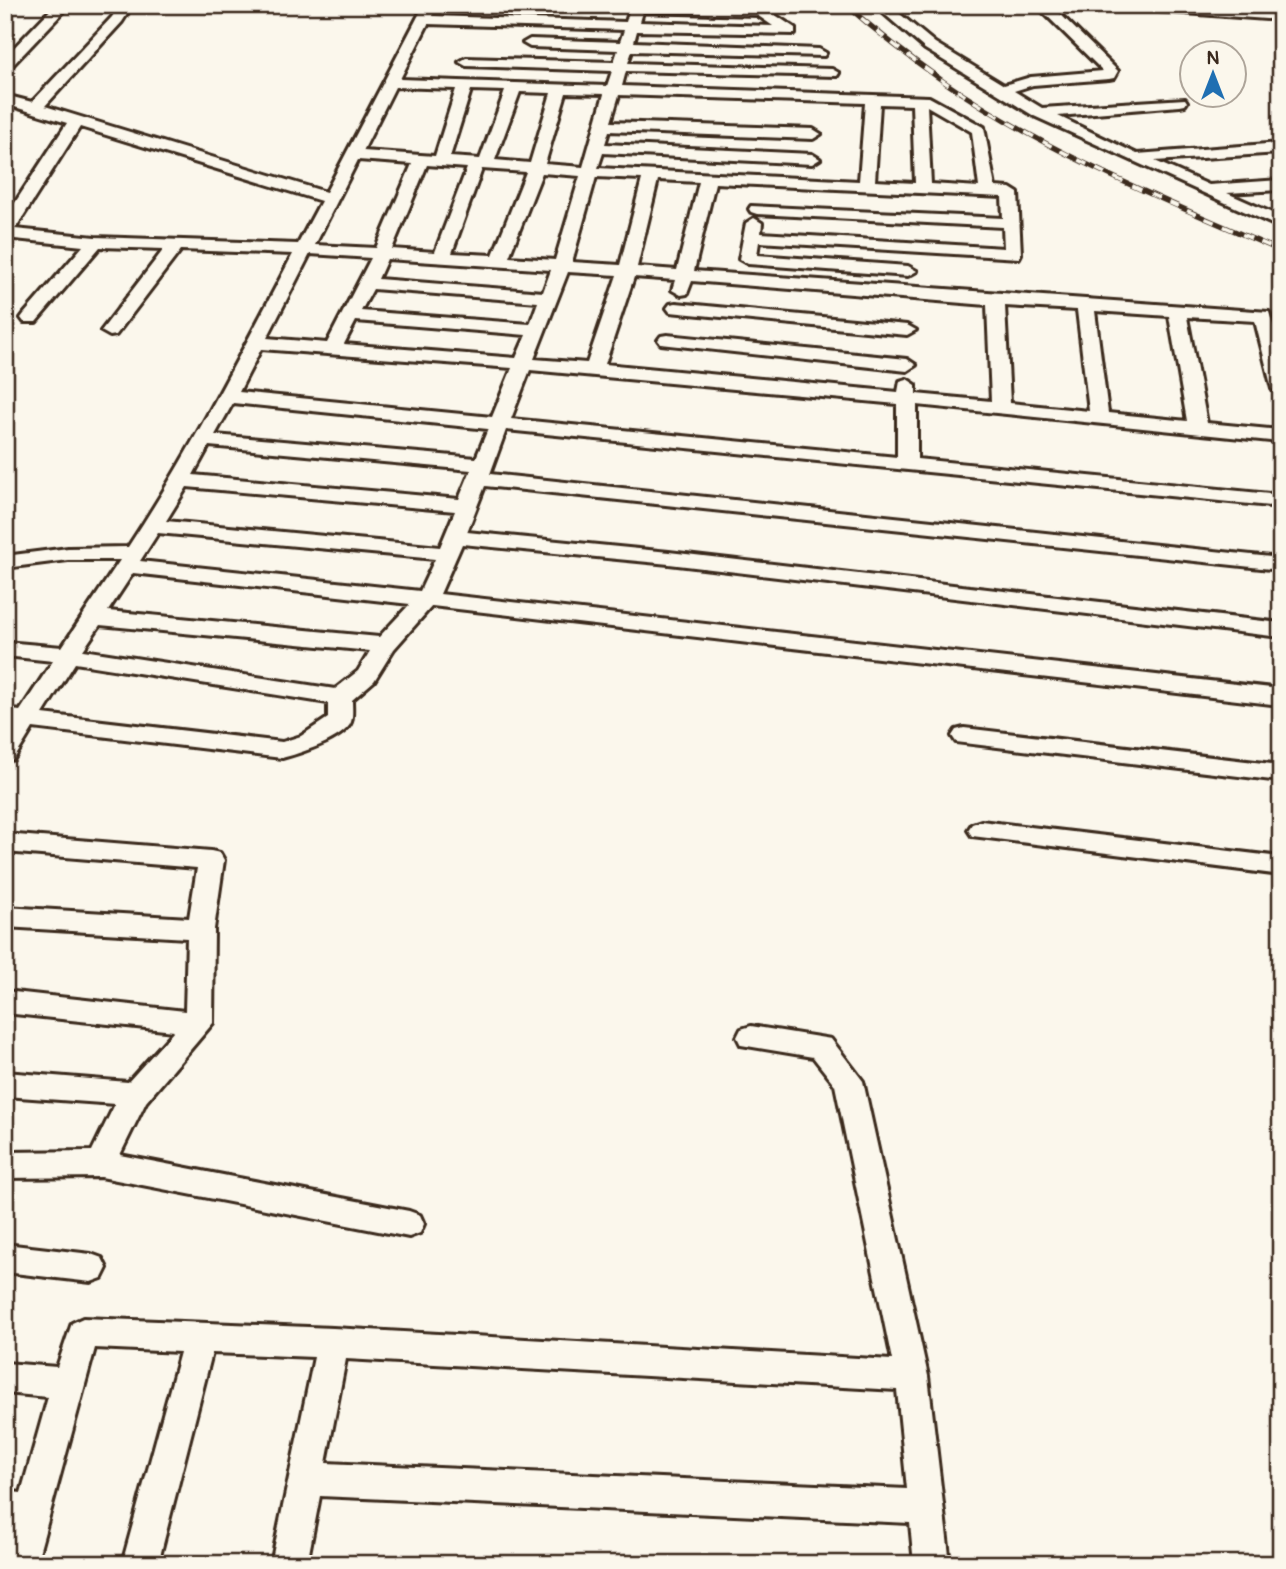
<svg xmlns="http://www.w3.org/2000/svg" width="1286" height="1569" font-family="Pangolin,sans-serif">
<rect width="100%" height="100%" fill="#fbf7ec"/>
<filter id="ink" filterUnits="userSpaceOnUse"><feTurbulence type="fractalNoise" baseFrequency=".0143" numOctaves="2"/><feDisplacementMap in="SourceGraphic" scale="14" xChannelSelector="R" yChannelSelector="G"/><feConvolveMatrix kernelMatrix="1 2 1 2 8 2 1 2 1" color-interpolation-filters="sRGB"/></filter>
<g filter="url(#ink)">
<g fill="none" stroke-linecap="round" stroke-linejoin="round">
<g stroke="#3b2a1e" stroke-width="6">
<g id="street">
<polygon points="55,5 70,5 10,68 5,69 5,57"/>
<path d="M114 5H129L131 8 122 22 45 106 326 192 424 5H438L432 16 626 22 631 5H760L795 28V34L637 31 634 42 819 49 826 53 824 56 632 51 628 63 832 69 839 73 837 76 626 71 622 86 929 97 984 127 995 187 1010 188 1018 193 1021 254 1019 258 759 242 757 255 908 266 917 271 908 276 748 264 739 259 746 223 754 218 762 223 761 233 1004 248 1003 227 757 214 751 212 749 209 751 206 1003 218 1002 197 715 183 694 271 1269 312 1281 351V395L1272 389 1255 321 1187 317 1207 423 1281 430V442L917 405V459L1281 495V507L506 430 490 474 1281 558V570L485 486 467 532 669 552 1281 623V637L669 564 462 544 440 594 1281 689V705L432 606 394 649 374 681 352 700C352 706 353 716 351 722 345 739 298 754 282 758L33 728 14 759 5 761V734L11 726 5 725V709L20 711 53 661 5 656V642L62 647 120 560H68L5 568V556L68 548 128 547C190 453 241 353 293 254L181 250 116 335 110 336 101 331 164 249 100 247 36 322H24L21 318 24 314 83 246 5 238V218L67 123 5 104V95L32 102 112 17 117 9ZM643 12 757 15 773 26 640 22ZM428 24 624 30 620 42 530 39 523 43 530 47 618 50 614 62 466 58 459 62 466 66 612 71 607 86 400 79ZM395 87 456 89 435 156 363 151ZM471 90 505 91 480 159 450 157ZM520 92 551 93 530 163 495 160ZM566 93 604 94 583 167 545 164ZM619 95 865 103 859 181 598 168 603 153 812 164 820 159 812 154 605 144 609 131 813 139 821 134 813 129 611 122ZM880 104 912 105 915 183 875 181ZM927 106 972 132 979 187 931 184ZM80 127 321 201 298 244 95 237 15 229ZM358 160 412 164 376 248 315 245ZM427 165 467 168 435 252 392 249ZM482 169 526 172 493 255 452 253ZM542 173 580 176 555 260 509 257ZM596 177 642 179 620 265 572 262ZM658 180 699 182 677 270 637 267ZM310 254 371 258 327 343 267 338ZM387 259 551 270 543 292 378 279ZM568 272 617 275 587 363 534 359ZM634 277 675 280 672 290 681 295 687 294 692 281 987 305 991 401 916 394V385L907 379 900 381 898 392 605 364ZM373 289 538 302 530 324 361 311ZM1005 306 1077 310 1089 411 1010 403ZM1095 311 1169 316 1187 421 1108 413ZM356 321 526 335 516 358 344 344ZM261 349 512 368 492 417 239 392ZM530 370 897 404V457L511 419ZM233 403 488 429 476 458 215 435ZM209 446 471 470 459 499 193 475ZM187 487 455 511 440 547 166 521ZM158 533 435 559 420 591 140 561ZM133 573 410 604 379 637 108 611ZM100 625 370 651 358 671 335 689 83 650ZM75 663 328 703V718L301 736 282 742 43 714Z"/>
<polygon points="874,5 889,5 935,43 1004,85 1031,77 1103,71 1036,5 1051,5 1118,71 1114,78 1109,79 1033,85 1014,91 1042,108 1185,99 1187,102 1185,105 1180,106 1058,116 1137,154 1281,143 1281,153 1155,161 1209,185 1281,180 1281,190 1227,193 1281,217 1281,228 1034,116 925,49"/>
<polygon points="1123,5 1189,5 1281,12 1281,20 1130,9"/>
<polygon points="676,303 907,325 916,330 907,335 670,312 667,308 670,304"/>
<polygon points="667,335 907,359 916,365 907,371 661,344 658,340 661,336"/>
<polygon points="964,728 1281,765 1281,781 956,742 952,736 956,730"/>
<polygon points="981,821 1281,857 1281,875 972,836 968,830 972,824"/>
<polygon points="5,834 211,851 220,853 224,860 214,929 213,1023 146,1102 120,1155 409,1211 420,1215 424,1224 420,1233 409,1237 101,1177 5,1178 5,1152 92,1151 115,1104 5,1096 5,1072 128,1082 174,1031 5,1013 5,991 185,1011 187,938 5,927 5,907 189,918 197,868 5,852"/>
<path d="M751 1026 831 1039 863 1081 928 1376 950 1564H914L910 1523 320 1496 307 1564H271L314 1357 212 1353 158 1564H122L180 1352 95 1348 36 1564H5V1547L11 1526 5 1525V1491L21 1493 48 1397 5 1393V1363L57 1367 72 1323 83 1318 333 1328 892 1360 835 1085 813 1057 741 1045 737 1037 741 1029ZM346 1359 897 1390 907 1489 326 1463Z"/>
<polygon points="5,1244 91,1254 102,1258 107,1268 102,1278 91,1282 5,1272"/>
</g>
</g>
<use href="#street" fill="#fbf7ec" fill-rule="evenodd"/>
<g stroke="#3b2a1e" stroke-width="5">
<path id="rail" d="M846 5C877 32 909 57 943 81 1047 153 1165 201 1281 251"/>
</g>
<use href="#rail" stroke="#fbf7ec" stroke-width="3.5" stroke-dasharray="10" stroke-linecap="butt"/>
</g>
</g>
<rect width="1286" height="1569" fill="none" stroke="#fbf7ec" stroke-width="28"/>
<rect x="14" y="14" width="1258" height="1541" fill="none" stroke="#3b2a1e" stroke-width="2.5" filter="url(#ink)"/>
<g transform="translate(1213 74)"><circle r="33" fill="#fbf7ec" stroke="#aea59a" stroke-width="2"/>
<path d="M0-5L12 26L0 18L-12 26Z" fill="#1f6fb2"/>
<text y="-10" font-size="19" font-weight="bold" text-anchor="middle" fill="#3b2a1e">N</text>
</g>
</svg>
